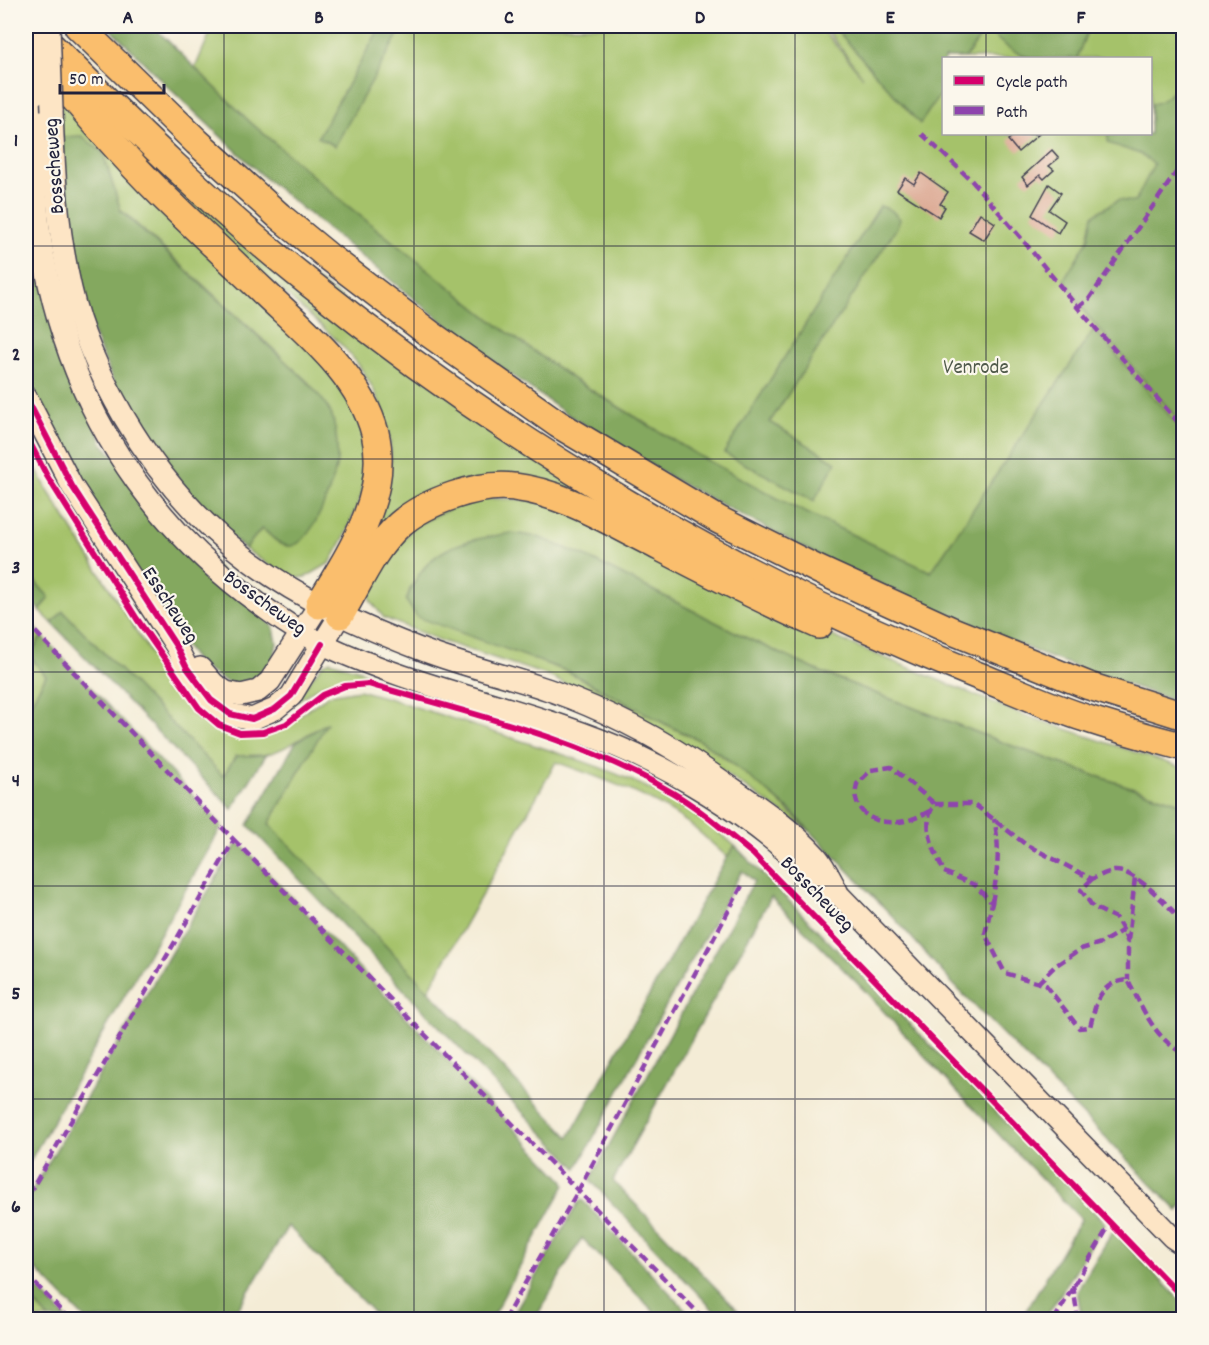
<svg xmlns="http://www.w3.org/2000/svg" width="1209" height="1345" font-family="Dekko,sans-serif">
<rect width="100%" height="100%" fill="#fbf7ec"/>
<filter id="ink" filterUnits="userSpaceOnUse"><feTurbulence type="fractalNoise" baseFrequency=".0167" numOctaves="2"/><feDisplacementMap in="SourceGraphic" scale="12" xChannelSelector="R" yChannelSelector="G"/><feConvolveMatrix kernelMatrix="1 2 1 2 8 2 1 2 1" color-interpolation-filters="sRGB"/></filter>
<filter id="wash" filterUnits="userSpaceOnUse"><feTurbulence type="fractalNoise" baseFrequency=".008" numOctaves="4" result="noise"/><feDisplacementMap in="SourceGraphic" scale="24" xChannelSelector="R" yChannelSelector="G"/><feGaussianBlur stdDeviation="1.35" result="paint"/><feColorMatrix in="noise" values="0 0 0 0 0 0 0 0 0 0 0 0 0 0 0 0 0 1.4 0 .05"/><feComposite in="paint" operator="in"/></filter>
<g filter="url(#wash)">
<rect width="100%" height="100%" fill="#f4ecd6"/>
<g fill="#a5c26a" stroke="#647252" stroke-width="1.5" fill-rule="evenodd">
<path d="M213 26H381L319 136 334 146 403 26H820L863 77 824 26H1183V678L1082 647 672 456 680 444 576 381 500 327 344 203 250 122 195 68ZM944 58H1150V134H944Z"/>
<polygon points="57,88 327,355 368,429 362,494 344,538 330,563 306,577 290,579 245,549 262,528 280,544 282,357 121,210 60,137"/>
<path d="M120 131 651 531 508 479 367 549C379 514 395 481 390 443 387 415 374 387 358 364 337 337 307 314 282 291 226 240 169 189 120 131Z"/>
<path d="M26 450 50 494 155 661 197 718 210 727 235 737H259L279 729 329 695 359 690 388 698C435 713 481 728 528 743 605 768 673 790 735 846L727 857C714 845 701 833 688 823 652 796 598 777 556 762L428 991 269 824 326 724C291 742 279 759 236 756L223 777 64 612 52 623 40 611 49 597 26 572Z"/>
<polygon points="474,498 543,500 837,638 1018,713 1183,768 1183,804 1087,773 1007,744 818,671 749,639 411,586 406,601 528,657 569,672 671,727 701,741 760,784 811,832 720,770 629,716 549,676 442,641 384,618 370,600 370,589 375,574 414,526"/>
<polygon points="32,625 42,636 29,655 46,676 26,711 26,635"/>
<path d="M330 661 360 670 376 682C338 671 320 685 290 706L322 665Z"/>
<polygon points="26,1294 49,1319 26,1319"/>
</g>
<g fill="#84a85e" stroke="#53654c" stroke-width="1.5">
<polygon points="108,26 153,26 250,122 344,203 500,327 576,381 696,454 790,505 931,572 1094,329 1183,431 1183,704 1043,655 884,586 814,553 677,481 567,414 503,369 409,295 266,179 167,86"/>
<polygon points="381,26 403,26 335,146 318,137"/>
<polygon points="833,26 988,26 965,58 944,58 943,90 920,124"/>
<path d="M998 26H1089L1077 58C1036 58 1022 64 991 33Z"/>
<polygon points="26,77 33,213 102,443 274,628 277,643 274,658 261,683 243,692 199,665 179,638 110,534 36,403 26,377"/>
<path d="M1183 77V425L1086 314 1064 279 1088 240 1093 215 1118 200 1135 202 1154 164 1140 154 1108 143V134H1150L1151 104C1167 102 1174 89 1183 77Z"/>
<path d="M82 136 103 153 121 211 307 381C316 392 329 405 333 419 336 432 338 447 337 461 335 480 312 547 289 546 279 546 269 534 262 528L245 549 209 517 126 412 80 301 60 137Z"/>
<polygon points="880,206 891,210 900,219 896,229 770,422 836,462 814,501 724,453"/>
<path d="M512 533 538 537 585 556 749 639 818 671 1007 744 1087 773 1183 804 1184 1203 1178 1211 952 983 896 920 791 811 726 758 701 741 671 727 569 672 417 617 406 601C425 546 461 541 512 533Z"/>
<polygon points="26,572 49,597 40,611 26,596"/>
<polygon points="63,611 223,776 236,756 266,755 232,809 52,623"/>
<polygon points="42,636 222,826 26,1168 26,711 46,676 29,655"/>
<polygon points="327,723 269,824 569,1137 727,857 735,846 1105,1223 1045,1319 1021,1319 1081,1219 965,1100 864,990 771,897 613,1181 746,1319 722,1319 590,1180 754,881 742,871 641,1050 577,1168 419,1006 248,825 296,742"/>
<polygon points="238,842 564,1181 565,1185 491,1319 380,1319 288,1226 232,1319 85,1319 26,1259 26,1201 176,944"/>
<polygon points="582,1200 686,1310 696,1319 661,1319 582,1238 535,1319 511,1319 578,1203"/>
<polygon points="1113,1231 1183,1303 1183,1319 1082,1319 1077,1291"/>
<polygon points="26,1276 67,1319 49,1319 26,1294"/>
</g>
<g id="blocks">
<g fill="#daa48e">
<polygon points="1015,134 1039,134 1018,152 1008,140"/>
<polygon points="1052,150 1059,158 1049,166 1054,170 1044,179 1040,175 1028,185 1022,177"/>
<polygon points="921,173 948,192 940,204 945,207 939,217 897,190 905,178 914,184"/>
<polygon points="1049,184 1061,193 1049,210 1065,221 1058,233 1032,215"/>
<polygon points="980,213 995,223 984,240 969,231"/>
</g>
</g>
</g>
<g filter="url(#ink)">
<use href="#blocks" fill-opacity="0" stroke="#424052" stroke-width="1.5"/>
<g fill="none" stroke-linecap="round" stroke-linejoin="round">
<g stroke="#424052" stroke-width="24">
<g id="secondary">
<path d="M36 93C36 142 33 193 41 242 64 387 130 504 246 594 271 613 297 632 325 645 425 692 536 709 636 755 685 778 732 807 774 841 789 853 800 868 815 879 823 886 832 891 841 897L1172 1237 1184 1245"/>
<path d="M52 110C54 170 57 230 71 289 81 334 101 377 124 417 198 544 291 600 425 651 467 667 510 676 552 691 608 711 663 740 712 774 747 799 786 823 816 856 825 866 831 880 837 891"/>
<polyline points="26,397 72,486 176,646 187,668 211,700 230,714 252,719 275,709 291,696 340,615"/>
<polyline points="200,668 214,684 226,692 241,695 258,691 270,681 319,605"/>
</g>
</g>
<g stroke="#424052" stroke-width="30">
<g id="highway">
<polyline points="78,26 197,142 279,216 329,257 430,334 558,424 719,520 819,570 950,630 1089,686 1184,716"/>
<path d="M35 30C123 117 211 205 308 282 509 444 735 579 976 675 1012 689 1048 706 1085 718 1117 729 1151 738 1184 747"/>
<path d="M39 55C78 104 117 151 162 195 197 229 232 262 267 295 308 334 360 376 375 433 390 496 349 555 319 605"/>
<path d="M340 615C358 585 373 548 400 524 425 502 480 482 514 487 563 493 604 519 648 541 704 570 761 600 819 625"/>
</g>
</g>
<use href="#secondary" stroke="#fde5c5" stroke-width="21"/>
<use href="#highway" stroke="#fabe6d" stroke-width="27"/>
<g stroke="#424052" stroke-width="24" stroke-linecap="butt">
<g id="secondary-bridge">
<polyline points="34,26 36,93"/>
<polyline points="49,26 52,110"/>
</g>
</g>
<use href="#secondary-bridge" stroke="#fde5c5" stroke-width="21"/>
<g stroke="#8e44ad" stroke-width="4.5" stroke-dasharray="9 4.5" stroke-linecap="butt">
<polyline points="922,134 971,180 1021,238 1078,308 1184,429"/>
<polyline points="1078,308 1089,299 1184,161"/>
<polyline points="26,622 234,840 26,1199"/>
<path d="M930 811C924 814 918 817 912 819 893 826 861 823 856 799 855 795 856 788 857 784L871 770 891 767 935 804"/>
<polyline points="234,840 705,1320"/>
<polyline points="1092,879 1081,890 1093,907 1116,918 1123,930 1128,943 1128,980"/>
<path d="M992 903C997 873 1001 850 994 819"/>
<path d="M1184 923C1170 908 1136 869 1114 871 1107 872 1099 876 1092 879L1025 844 974 804H935C919 824 936 853 944 872L975 885 992 903 985 934 1005 973 1046 985 1079 1028 1090 1027C1096 1003 1099 982 1128 980 1143 1009 1154 1038 1184 1054"/>
<polyline points="1128,941 1135,878"/>
<polyline points="1038,983 1055,966 1081,949 1101,943 1123,930"/>
<polyline points="26,1274 70,1320"/>
<polyline points="1073,1285 1078,1320"/>
<polyline points="504,1320 578,1191 743,884"/>
<polyline points="1054,1320 1110,1224"/>
</g>
<g stroke="#fbf7ec" stroke-width="10">
<g id="cycleway">
<polyline points="26,397 72,486 176,646 187,668 211,700 230,714 252,719 275,709 291,696 322,644"/>
<path d="M26 435 47 476 137 619 199 708 219 725 240 733 263 732 286 724 323 695 345 686 369 684C472 714 580 738 673 793 702 810 727 833 753 854L1184 1299"/>
</g>
</g>
<use href="#cycleway" stroke="#d6006c" stroke-width="6"/>
</g>
</g>
<path fill="none" stroke="#22223b" stroke-width="1.5" stroke-opacity="0.55" d="M224 26V1320M414 26V1320M604 26V1320M795 26V1320M986 26V58M986 134V1320M26 246H1184M26 459H1184M26 672H1184M26 886H1184M26 1099H1184"/>
<g text-anchor="middle" dominant-baseline="central" stroke-width="4.5" stroke-linejoin="round" paint-order="stroke">
<g font-size="21" fill="#22223b" stroke="#fbf7ec">
<text transform="translate(56 166) rotate(-94)">Bosscheweg</text>
<text transform="translate(264 604) rotate(36)">Bosscheweg</text>
<text transform="translate(169 606) rotate(57)">Esscheweg</text>
<text transform="translate(816 895) rotate(46)">Bosscheweg</text>
</g>
<g font-size="21" fill="#505a4b" stroke="#fbf7ec">
<text x="976" y="369">Venrode</text>
</g>
</g>
<rect width="1209" height="1345" fill="none" stroke="#fbf7ec" stroke-width="66"/>
<rect x="942" y="57" width="210" height="78" fill="#fbf7ec" stroke="#a4a2a5" stroke-width="1.5"/>
<rect x="954" y="76" width="30" height="9" fill="#d6006c" stroke="#a4a2a5" stroke-width="1.5"/>
<text x="996" y="87" font-size="18" fill="#22223b">Cycle path</text>
<rect x="954" y="106" width="30" height="9" fill="#8e44ad" stroke="#a4a2a5" stroke-width="1.5"/>
<text x="996" y="117" font-size="18" fill="#22223b">Path</text>
<path d="M60 84v9h104v-9" fill="none" stroke="#22223b" stroke-width="3"/>
<text x="69" y="84" font-size="18" fill="#22223b" stroke="#fbf7ec" stroke-width="4.5" paint-order="stroke">50 m</text>
<rect x="33" y="33" width="1143" height="1279" fill="none" stroke="#22223b" stroke-width="2"/>
<g font-size="20" text-anchor="middle" font-weight="bold" fill="#22223b">
<text x="128" y="23">A</text>
<text x="319" y="23">B</text>
<text x="509" y="23">C</text>
<text x="700" y="23">D</text>
<text x="890" y="23">E</text>
<text x="1081" y="23">F</text>
<text x="16" y="146">1</text>
<text x="16" y="360">2</text>
<text x="16" y="573">3</text>
<text x="16" y="786">4</text>
<text x="16" y="999">5</text>
<text x="16" y="1212">6</text>
</g>
</svg>
